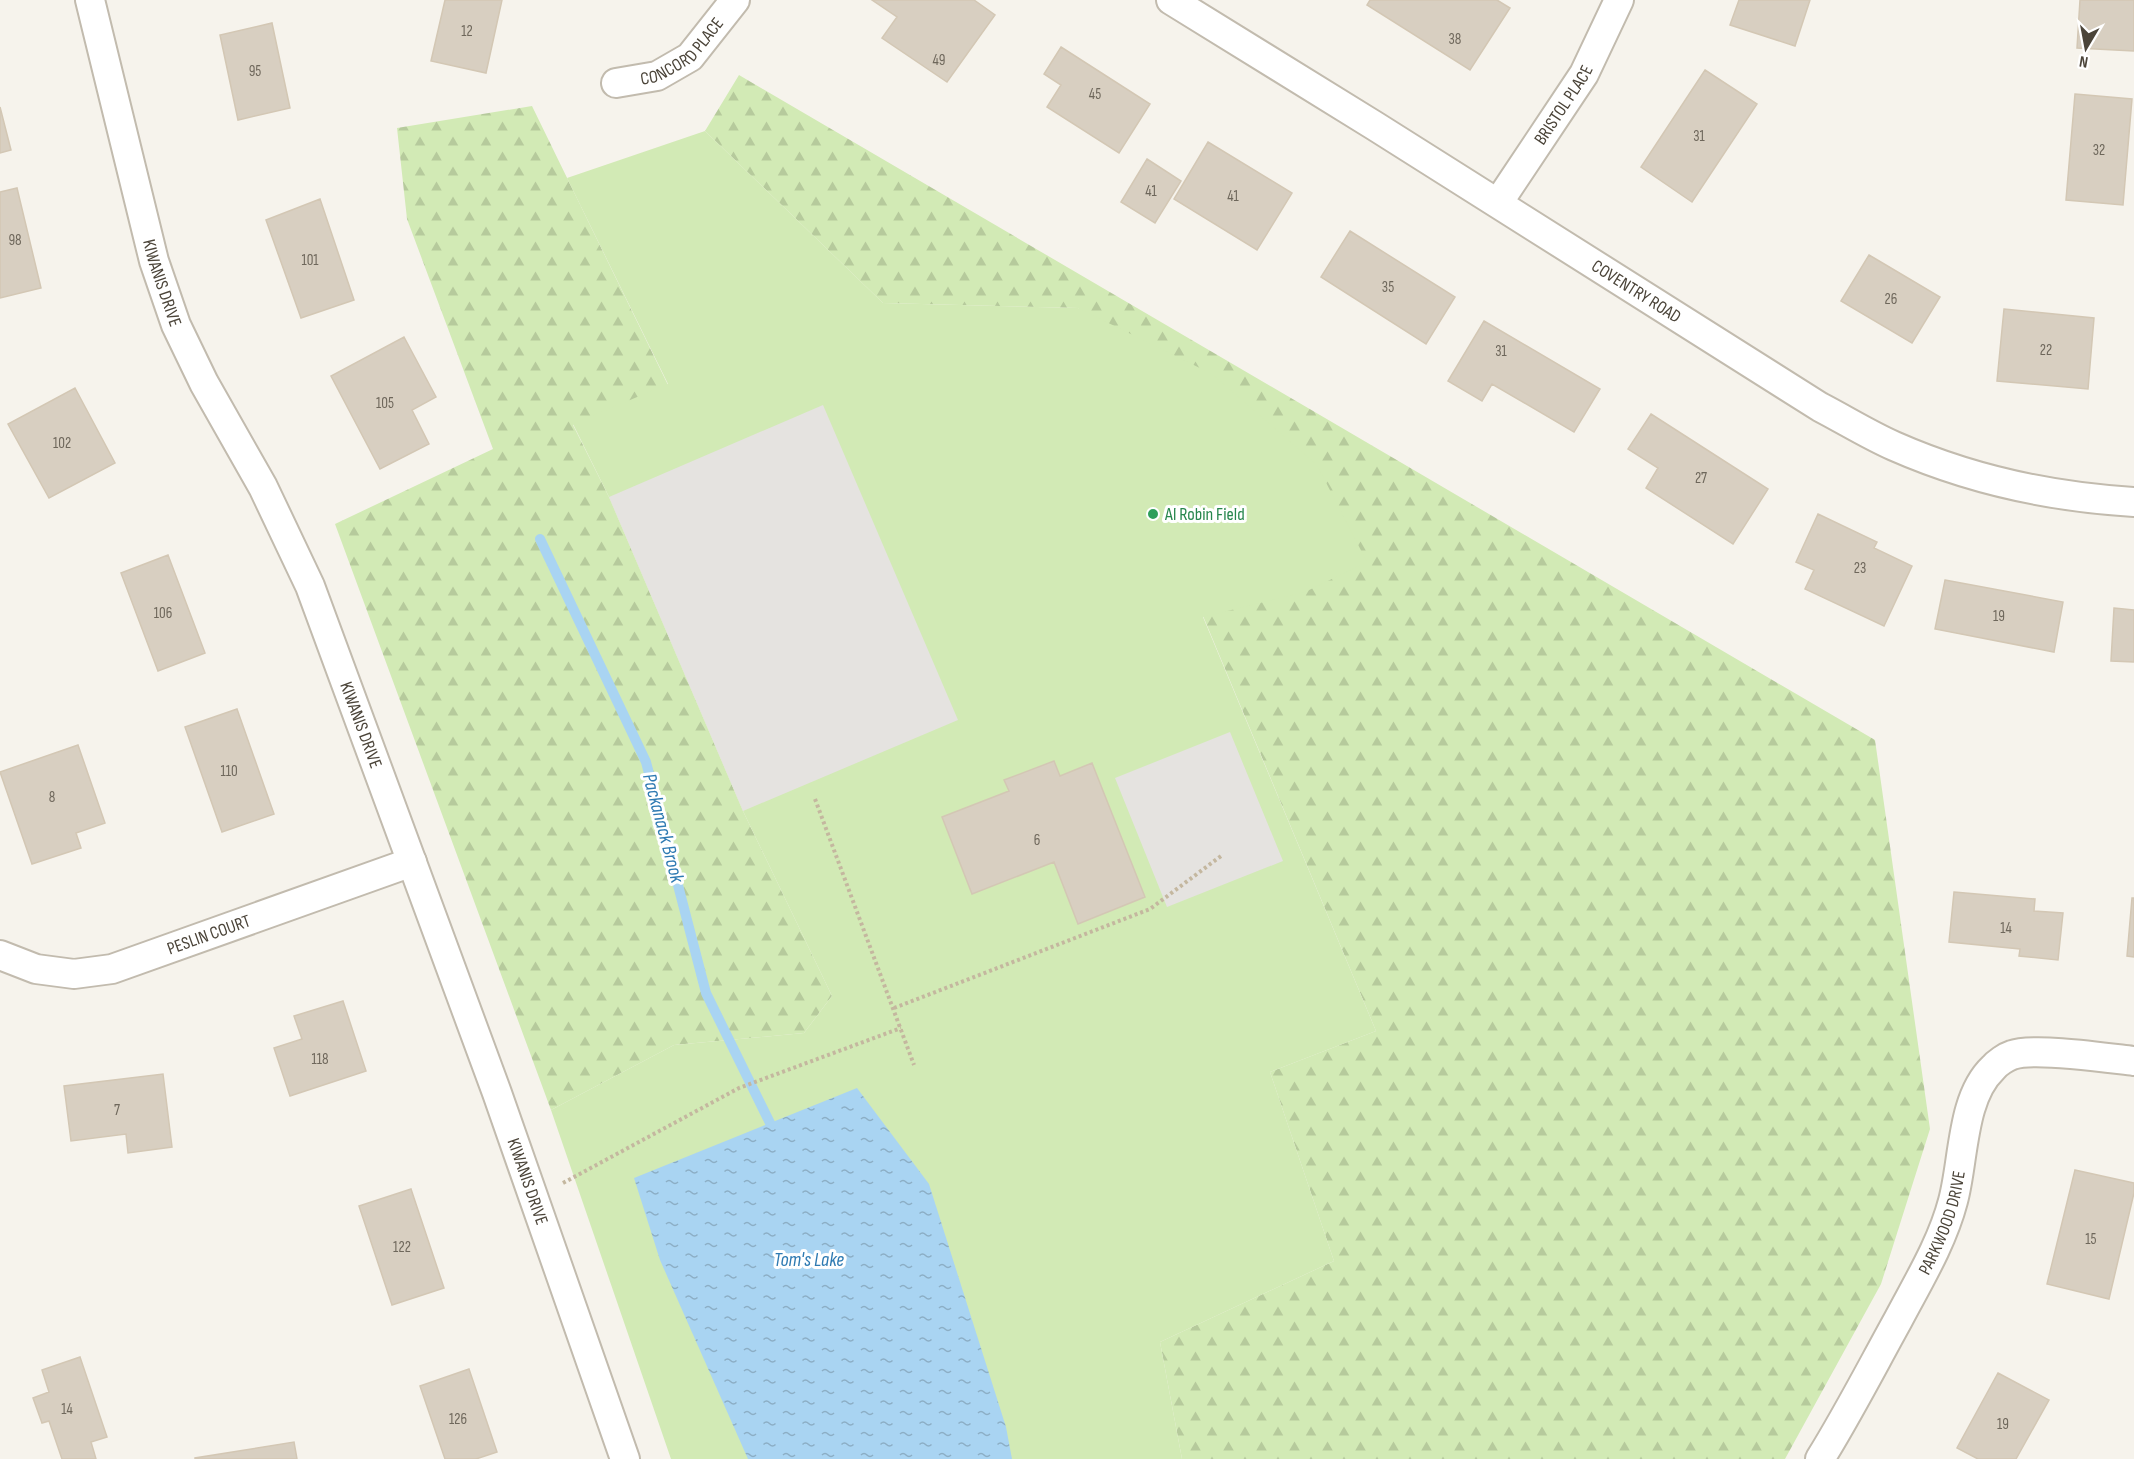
<svg xmlns="http://www.w3.org/2000/svg" width="2134" height="1459" viewBox="0 0 2134 1459" font-family="'Sofia Sans Condensed',sans-serif">
	<style>
		.forest { fill: url(#forest-firs) }
		.green { fill: #d2eab5 }
		.parking { fill: #e5e3e0 }
		.water { fill: url(#water-ripples) }
		.lines { fill: none; stroke-linecap: round; stroke-linejoin: round }
		.stream { stroke: #a9d4f2; stroke-width: 10 }
		.building { fill: #d8cfc1; stroke: #d3c7b4; stroke-width: 1.5 }
		.minor-casing { stroke: #c2bbae; stroke-width: 32 }
		.path { stroke: #c4b79f; stroke-width: 4; stroke-dasharray: 3 3; stroke-linecap: butt }
		.minor { stroke: #fff; stroke-width: 28 }
		.leisure-dot { fill: #2e9e5b; stroke: #fff; stroke-width: 2 }
		.labels { text-anchor: middle; dominant-baseline: central; stroke-width: 6; stroke-linejoin: round; paint-order: stroke }
		.number-label { font-size: 15px; fill: #6e675b }
		.street-label { font-size: 18px; fill: #4b4439; stroke: #fff }
		.leisure-label { font-size: 18px; fill: #27864d; stroke: #fff; text-anchor: start }
		.water-label { font-size: 20px; font-style: italic; fill: #2e7ab2; stroke: #fff }
	</style>
	<defs>
		<pattern id="forest-firs" width="22" height="20" patternUnits="userSpaceOnUse" patternTransform="scale(1.5)"><rect width="22" height="20" fill="#d2eab5"/><path d="M5 1l3.5 6h-7zM16 11l3.5 6h-7z" fill="#b6ca9c"/></pattern>
		<pattern id="water-ripples" width="26" height="14" patternUnits="userSpaceOnUse" patternTransform="scale(1.5)"><rect width="26" height="14" fill="#a9d4f2"/><path d="M2 4q2-2 4 0t4 0M15 11q2-2 4 0t4 0" fill="none" stroke="#8caec5"/></pattern>
	</defs>
	<rect width="100%" height="100%" fill="#f6f3ec"/>
	<path class="forest" d="M739,75L1875,740L1930,1129L1881,1284L1785,1459H1182L1160,1342L1334,1261L1270,1072L1376,1031L1203,616L1305,591L1078,308L883,303L705,131Z
		M532,106L668,385L573,425L609,497L743,811L832,996L804,1033L674,1045L551,1110L335,524L493,449L407,219L397,128Z"/>
	<path class="green" d="M705,131L883,303L1078,308L1212,374L1317,465L1367,562L1305,592L1203,617L1376,1031L1270,1072L1334,1261L1160,1342L1182,1459H671L551,1110L674,1045L804,1033L832,996L743,811L609,497L573,424L668,384L567,178Z"/>
	<path class="parking" d="M823,405L958,720L743,811L609,497Z
		M1230,732L1283,861L1167,907L1115,778Z"/>
	<path class="water" d="M857,1088L929,1184L1006,1427L1012,1459H748L660,1260L634,1178Z"/>
	<g class="lines">
		<path class="stream" d="M540,539L646,762L706,993L770,1123"/>
	</g>
	<path class="building" d="M445,0H502L486,73L431,61Z
		M872,0H974L995,15L947,82L882,38L897,17Z
		M1370,0H1497L1510,8L1470,70L1367,5Z
		M1739,0H1810L1795,46L1730,25Z
		M2080,0H2134V51L2077,48Z
		M272,23L290,108L238,120L220,35Z
		M1061,47L1150,104L1119,153L1047,107L1061,85L1044,74Z
		M1705,70L1757,104L1692,202L1641,167Z
		M2075,94L2132,99L2123,205L2066,200Z
		M0,107L11,150L0,153Z
		M1208,142L1292,193L1257,250L1174,199Z
		M1147,159L1181,181L1155,223L1121,202Z
		M17,188L41,288L0,298V192Z
		M320,199L354,300L301,318L266,220Z
		M1350,231L1455,297L1426,344L1321,277Z
		M1869,255L1940,297L1912,343L1841,301Z
		M2004,309L2094,318L2088,389L1997,381Z
		M1484,321L1600,389L1574,432L1492,384L1482,401L1448,381Z
		M404,337L436,397L412,410L429,444L380,469L331,376Z
		M75,388L115,463L49,498L8,424Z
		M1651,414L1768,489L1733,544L1646,488L1658,468L1628,449Z
		M1818,514L1877,542L1874,548L1912,566L1884,626L1805,589L1814,570L1796,562Z
		M168,555L205,653L158,671L121,573Z
		M1945,580L2063,602L2054,652L1935,629Z
		M2114,608L2134,610V662L2111,661Z
		M237,709L274,814L222,832L185,727Z
		M78,745L105,823L76,833L81,848L32,864L0,772Z
		M1054,761L1060,776L1092,763L1145,897L1078,924L1054,862L972,894L942,817L1009,791L1004,780Z
		M1954,892L2035,899L2034,911L2063,913L2058,960L2019,956L2020,949L1949,942Z
		M2132,898H2134V957L2127,956Z
		M343,1001L366,1071L290,1096L274,1048L302,1039L294,1016Z
		M163,1074L172,1147L128,1153L126,1134L71,1141L64,1086Z
		M2075,1170L2134,1183V1193L2109,1299L2047,1284Z
		M411,1189L444,1288L392,1305L359,1206Z
		M80,1357L107,1437L91,1442L96,1459H62L49,1421L42,1423L33,1398L49,1392L42,1370Z
		M469,1369L497,1452L476,1459H445L420,1386Z
		M1998,1373L2049,1400L2016,1459H1978L1957,1448Z
		M294,1442L297,1459H195V1458Z"/>
	<g class="lines">
		<g class="minor-casing">
			<g id="minor">
				<path id="s1" d="M90,0L154,261L176,325L204,383L263,487L310,586L497,1093L625,1459"/>
				<path id="s2" d="M1171,0L1375,126L1820,407C1845,420 1869,435 1894,446C1971,480 2050,497 2134,502"/>
				<path id="s3" d="M616,83L657,76L690,57L735,0"/>
				<path id="s4" d="M1498,203L1584,74L1619,0"/>
				<path id="s5" d="M0,955L36,969L74,974L112,969L412,862"/>
				<path id="s6" d="M1820,1459C1848,1414 1872,1367 1898,1320C1918,1282 1942,1243 1953,1201C1964,1161 1961,1098 1993,1068C1997,1063 2006,1057 2012,1055C2034,1047 2108,1058 2134,1061"/>
			</g>
		</g>
		<path class="path" d="M815,799L914,1065
			M894,1008L1150,909L1221,856
			M563,1183L739,1088L901,1028"/>
		<use href="#minor" class="minor"/>
	</g>
	<circle class="leisure-dot" cx="1153" cy="514" r="6"/>
	<g class="labels">
		<g class="number-label">
			<text x="467" y="31">12</text>
			<text x="1455" y="39">38</text>
			<text x="939" y="60">49</text>
			<text x="255" y="71">95</text>
			<text x="1095" y="94">45</text>
			<text x="1699" y="136">31</text>
			<text x="2099" y="150">32</text>
			<text x="1151" y="191">41</text>
			<text x="1233" y="196">41</text>
			<text x="15" y="240">98</text>
			<text x="310" y="260">101</text>
			<text x="1388" y="287">35</text>
			<text x="1891" y="299">26</text>
			<text x="2046" y="350">22</text>
			<text x="1501" y="351">31</text>
			<text x="385" y="403">105</text>
			<text x="62" y="443">102</text>
			<text x="1701" y="478">27</text>
			<text x="1860" y="568">23</text>
			<text x="163" y="613">106</text>
			<text x="1999" y="616">19</text>
			<text x="229" y="771">110</text>
			<text x="52" y="797">8</text>
			<text x="1037" y="840">6</text>
			<text x="2006" y="928">14</text>
			<text x="320" y="1059">118</text>
			<text x="117" y="1110">7</text>
			<text x="2091" y="1239">15</text>
			<text x="402" y="1247">122</text>
			<text x="67" y="1409">14</text>
			<text x="458" y="1419">126</text>
			<text x="2003" y="1424">19</text>
		</g>
		<g class="street-label">
			<text stroke="none"><textPath href="#s3" startOffset="76">CONCORD PLACE</textPath></text>
			<text stroke="none"><textPath href="#s4" startOffset="118">BRISTOL PLACE</textPath></text>
			<text stroke="none"><textPath href="#s1" startOffset="292">KIWANIS DRIVE</textPath></text>
			<text stroke="none"><textPath href="#s2" startOffset="549">COVENTRY ROAD</textPath></text>
			<text stroke="none"><textPath href="#s1" startOffset="778">KIWANIS DRIVE</textPath></text>
			<text stroke="none"><textPath href="#s5" startOffset="218">PESLIN COURT</textPath></text>
			<text stroke="none"><textPath href="#s1" startOffset="1264">KIWANIS DRIVE</textPath></text>
			<text stroke="none"><textPath href="#s6" startOffset="267">PARKWOOD DRIVE</textPath></text>
		</g>
		<g class="leisure-label">
			<text x="1165" y="514">Al Robin Field</text>
		</g>
		<g class="water-label">
			<text transform="translate(663 828) rotate(75)">Packanack Brook</text>
			<text x="809" y="1260">Tom's Lake</text>
		</g>
	</g>
	<g transform="translate(2086 48) rotate(190)" stroke="#ffffff" stroke-width="4.5" paint-order="stroke">
	<path d="M0-4.5L10 22L0 15L-10 22Z" fill="#4b4439"/>
	<text y="-9" font-size="16" font-weight="bold" text-anchor="middle" fill="#4b4439">N</text>
	</g>
</svg>
